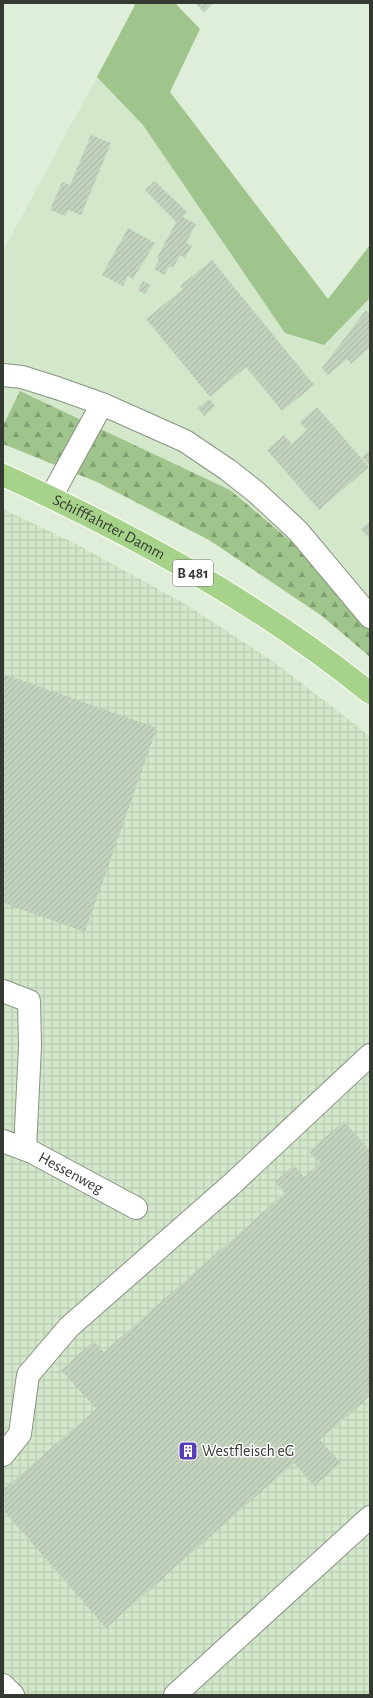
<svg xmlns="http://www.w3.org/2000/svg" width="373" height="1698" viewBox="0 0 373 1698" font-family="'Alegreya Sans',sans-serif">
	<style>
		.built { fill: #d3e7ca }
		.industrial { fill: url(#industrial-grid) }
		.grass { fill: #9fc58c }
		.forest { fill: url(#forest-firs) }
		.building { fill: url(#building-hatch) }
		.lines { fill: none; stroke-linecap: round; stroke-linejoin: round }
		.minor-casing { stroke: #869480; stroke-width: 24 }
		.major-casing { stroke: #fff; stroke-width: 24 }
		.minor { stroke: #fff; stroke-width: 22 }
		.major { stroke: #a6d389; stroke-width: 22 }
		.labels { text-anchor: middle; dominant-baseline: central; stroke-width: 3; stroke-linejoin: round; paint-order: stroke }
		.shield { fill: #fff; stroke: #717570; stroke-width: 1 }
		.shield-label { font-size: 15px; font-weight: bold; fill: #343a32 }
		.street-label { font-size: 16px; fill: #343a32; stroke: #fff }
		.poi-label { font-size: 16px; fill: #343a32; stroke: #fff; text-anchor: start }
	</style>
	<defs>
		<pattern id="industrial-grid" width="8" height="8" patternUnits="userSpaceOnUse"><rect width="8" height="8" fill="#d3e7ca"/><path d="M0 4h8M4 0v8" fill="none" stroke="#b6c7ae"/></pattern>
		<pattern id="forest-firs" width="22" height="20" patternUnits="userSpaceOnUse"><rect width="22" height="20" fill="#9fc58c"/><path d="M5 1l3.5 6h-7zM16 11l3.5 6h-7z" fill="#82a173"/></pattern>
		<pattern id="building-hatch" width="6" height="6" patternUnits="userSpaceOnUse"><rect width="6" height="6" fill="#c3d2bc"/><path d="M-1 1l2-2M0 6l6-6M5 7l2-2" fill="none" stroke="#a8b5a2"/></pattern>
	</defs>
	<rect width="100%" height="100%" fill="#dfeed8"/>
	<path class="built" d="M97,77L143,125L324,345L370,298V608L230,490L21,391L3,426V251Z"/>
	<path class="industrial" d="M3,509L78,545L185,604L274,662L370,736V1695H3Z"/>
	<path class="grass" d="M133,3H175L200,29L170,92L328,299L370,245V298L324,345L285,333L143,125L97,77L135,5Z"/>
	<path class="forest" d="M20,391L230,490L370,608V657L322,616L209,540L97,482L3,444V426Z"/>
	<path class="building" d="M195,3H213L204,12Z
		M91,135L111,143L81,215L68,210L65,216L50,210L62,182L70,185Z
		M155,181L187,212L183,217L196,224L186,243L192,246L185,258L180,255L173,268L170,266L164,275L154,269L159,260L157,258L176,222L145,190Z
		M128,228L155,243L133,279L128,276L123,286L102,275Z
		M212,260L314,385L282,411L246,367L210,397L146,319L183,289L180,286Z
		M143,281L151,285L145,294L138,290Z
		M366,310L370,314V347L351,364L347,359L328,375L322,368Z
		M209,399L215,406L204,416L198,408Z
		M317,407L369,467L319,510L267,450L284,435L292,444L307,430L300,422Z
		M370,451V466L362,457Z
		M369,522L370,523V539L361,529Z
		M4,674L157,728L85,932L3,903Z
		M344,1121L370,1151V1396L320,1440L341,1463L314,1486L294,1463L106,1628L3,1510V1490L96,1409L61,1370L94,1341L104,1352L285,1193L275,1182L294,1165L304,1177L320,1163L309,1152Z"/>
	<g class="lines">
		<g class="minor-casing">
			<g id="minor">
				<path d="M3,375L22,377L57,388L102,404L185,441L228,470L256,492L298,531L370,617"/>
				<path d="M51,497L102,404"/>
				<path d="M3,991L29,1001L30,1046L25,1149"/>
				<path id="s1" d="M3,1141L32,1152L136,1208"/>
				<path d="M3,1455L20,1434L28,1375L69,1327L232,1184L370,1055"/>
				<path d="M3,1685L13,1695"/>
				<path d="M175,1695L370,1517"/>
			</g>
		</g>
		<g class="major-casing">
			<g id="major">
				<path id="s2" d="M3,475C132,534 259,603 370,693"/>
			</g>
		</g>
		<use href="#minor" class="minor"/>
		<use href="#major" class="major"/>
	</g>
	<defs>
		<g id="building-square" transform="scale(1)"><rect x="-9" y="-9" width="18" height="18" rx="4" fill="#543db5" stroke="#fff"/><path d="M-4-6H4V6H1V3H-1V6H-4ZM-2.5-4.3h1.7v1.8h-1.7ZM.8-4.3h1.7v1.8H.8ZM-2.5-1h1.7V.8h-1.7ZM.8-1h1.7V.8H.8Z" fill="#fff"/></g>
	</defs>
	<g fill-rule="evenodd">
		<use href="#building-square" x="188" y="1451"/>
	</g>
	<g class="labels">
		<rect class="shield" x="173" y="560" width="40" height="26" rx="3"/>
		<g class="shield-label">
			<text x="193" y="573">B 481</text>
		</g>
		<g class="street-label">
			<text stroke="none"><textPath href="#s2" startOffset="118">Schifffahrter Damm</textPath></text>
			<text stroke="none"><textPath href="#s1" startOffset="75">Hessenweg</textPath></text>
		</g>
		<g class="poi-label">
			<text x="202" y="1451">Westfleisch eG</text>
		</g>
	</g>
	<rect width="373" height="1698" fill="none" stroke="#343a32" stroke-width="8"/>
</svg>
